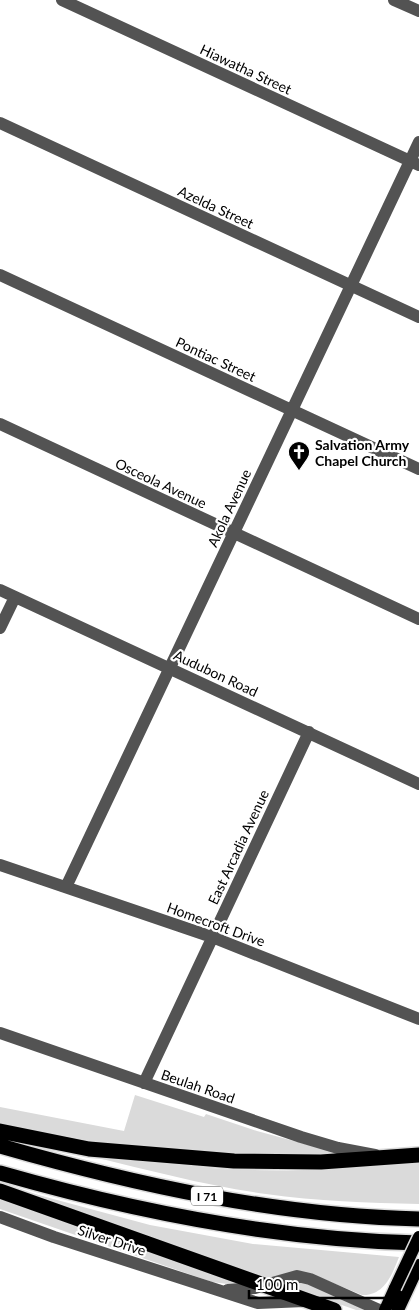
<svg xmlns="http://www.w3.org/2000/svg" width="419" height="1310" viewBox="0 0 419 1310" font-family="Lato,sans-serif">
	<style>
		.green { fill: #dadada }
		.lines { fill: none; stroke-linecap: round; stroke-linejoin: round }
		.major-casing { stroke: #dbdbdb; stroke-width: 15 }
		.highway-casing { stroke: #dbdbdb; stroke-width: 18 }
		.minor { stroke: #535353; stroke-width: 12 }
		.major { stroke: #000; stroke-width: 12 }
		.highway { stroke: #000; stroke-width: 15 }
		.major-bridge-casing { stroke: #dbdbdb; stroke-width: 15; stroke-linecap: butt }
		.major-bridge { stroke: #000; stroke-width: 12 }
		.labels { text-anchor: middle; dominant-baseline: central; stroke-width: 4.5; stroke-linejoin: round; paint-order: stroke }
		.shield { fill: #fff; stroke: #4c4c4c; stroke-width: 1 }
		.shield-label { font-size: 12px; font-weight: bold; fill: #000 }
		.street-label { font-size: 14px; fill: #000; stroke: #fff }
		.poi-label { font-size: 14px; font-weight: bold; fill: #000; stroke: #fff; text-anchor: start }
	</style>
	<rect width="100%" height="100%" fill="#fff"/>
	<path class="green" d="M135,1095L204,1117L206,1114L257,1131L338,1153V1157C225,1160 109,1152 0,1124V1107L124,1131Z
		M95,1155L221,1169L288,1171L419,1163V1204C368,1203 317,1201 266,1194C208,1186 151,1171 94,1157Z
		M31,1193L150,1225L253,1244L399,1257C392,1275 384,1296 362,1295L309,1273L269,1279L30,1195Z
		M0,1200L244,1281L243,1286L212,1282L0,1209Z
		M299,1281L307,1283L365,1310H356L288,1286L289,1282Z"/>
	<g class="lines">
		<g class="major-casing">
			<path id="major" d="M385,1310L395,1288
				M398,1310L419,1265"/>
		</g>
		<g class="highway-casing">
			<path id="highway" d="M0,1131L89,1149L234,1161L321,1162L419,1155
				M0,1146C136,1185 277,1216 419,1219
				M0,1173C136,1212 277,1240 419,1243
				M0,1191L334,1310"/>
		</g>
		<path class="minor" d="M62,0L419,165
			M394,0L419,11
			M0,123L419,317
			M0,275L419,469
			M0,424L419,619
			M0,590L419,784
			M0,628L15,597
			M0,865L212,937L419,1019
			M66,887L419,142
			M0,1033L301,1137L338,1148L375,1155
			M144,1083L309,732
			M0,1217L54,1237L258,1303L304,1301
			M228,1290L255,1288L297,1276L310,1279L379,1310"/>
		<use href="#major" class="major"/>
		<use href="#highway" class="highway"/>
		<g class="major-bridge-casing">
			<path id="major-bridge" d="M395,1288L419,1237"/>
		</g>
		<use href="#major-bridge" class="major-bridge"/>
	</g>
	<defs>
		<g id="church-pin" transform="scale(1.125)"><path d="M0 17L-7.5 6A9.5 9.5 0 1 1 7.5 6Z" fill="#000" stroke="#fff"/><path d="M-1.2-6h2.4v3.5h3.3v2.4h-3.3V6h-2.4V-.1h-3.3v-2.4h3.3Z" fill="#fff"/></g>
	</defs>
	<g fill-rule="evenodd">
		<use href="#church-pin" x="299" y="452"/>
	</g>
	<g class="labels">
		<rect class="shield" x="191" y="1186.5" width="32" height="19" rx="4"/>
		<g class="shield-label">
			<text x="207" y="1196">I 71</text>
		</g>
		<g class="street-label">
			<text transform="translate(246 69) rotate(25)">Hiawatha Street</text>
			<text transform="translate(216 207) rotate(25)">Azelda Street</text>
			<text transform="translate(216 359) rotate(25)">Pontiac Street</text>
			<text transform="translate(161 483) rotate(25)">Osceola Avenue</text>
			<text transform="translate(229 508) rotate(-65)">Akola Avenue</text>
			<text transform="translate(216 673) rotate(25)">Audubon Road</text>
			<text transform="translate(238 847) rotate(-65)">East Arcadia Avenue</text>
			<text transform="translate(216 924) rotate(20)">Homecroft Drive</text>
			<text transform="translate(198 1086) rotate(19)">Beulah Road</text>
			<text transform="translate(112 1240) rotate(18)">Silver Drive</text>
		</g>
		<g class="poi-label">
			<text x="315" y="444">Salvation Army<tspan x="315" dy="16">Chapel Church</tspan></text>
		</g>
	</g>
	<path d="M249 1290v8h150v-8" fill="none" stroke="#000000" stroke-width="2.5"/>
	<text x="256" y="1290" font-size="15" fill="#000000" stroke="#ffffff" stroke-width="4" paint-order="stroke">100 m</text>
</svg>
